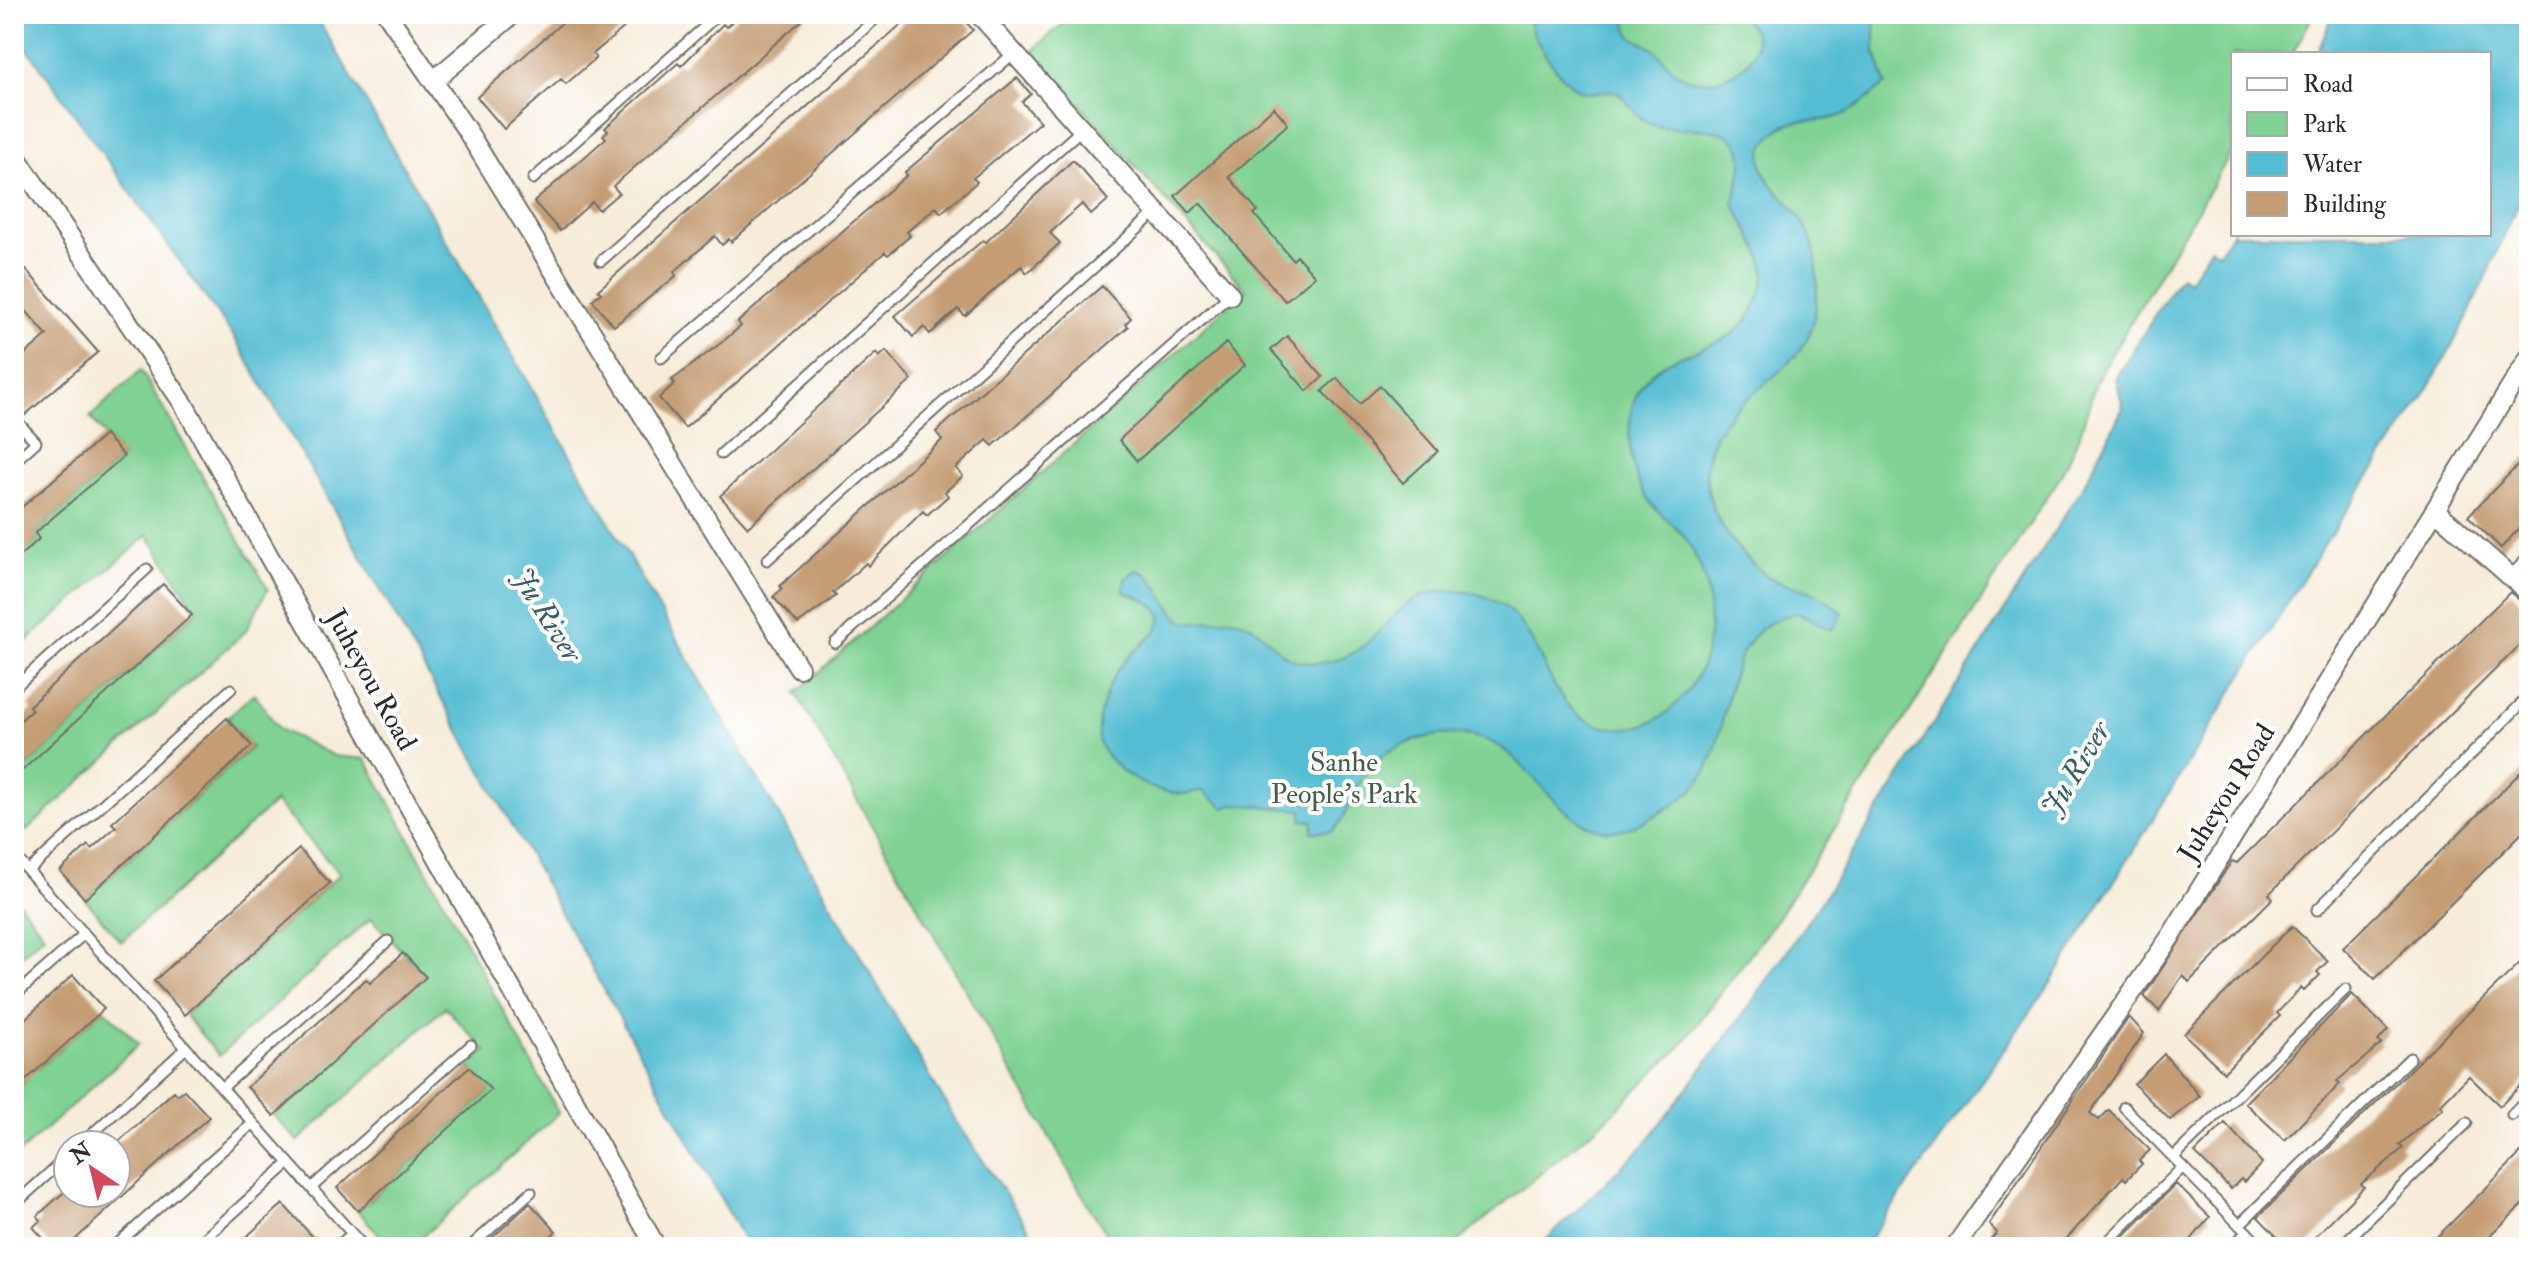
<svg xmlns="http://www.w3.org/2000/svg" width="2543" height="1261" viewBox="0 0 2543 1261" font-family="'IM FELL Double Pica',serif">
	<style>
		.green { fill: #7fd293; stroke: #557e5f; stroke-width: 2 }
		.water { fill: #55bdd3; stroke: #40747f; stroke-width: 2 }
		.building { fill: #c49d74 }
		.lines { fill: none; stroke-linecap: round; stroke-linejoin: round }
		.lane-casing { stroke: #726f68; stroke-width: 13 }
		.street-casing { stroke: #726f68; stroke-width: 22 }
		.lane { stroke: #fff; stroke-width: 9 }
		.street { stroke: #fff; stroke-width: 18 }
		.labels { text-anchor: middle; dominant-baseline: central; stroke-width: 8; stroke-linejoin: round; paint-order: stroke }
		.street-label { font-size: 28px; fill: #2b2b2b; stroke: #fff }
		.park-label { font-size: 28px; fill: #445d4a; stroke: #fff }
		.water-label { font-size: 30px; font-style: italic; fill: #3a5e66; stroke: #fff }
	</style>
	<rect width="100%" height="100%" fill="#fff"/>
	<filter id="ink" filterUnits="userSpaceOnUse"><feTurbulence type="fractalNoise" baseFrequency=".0125" numOctaves="2"/><feDisplacementMap in="SourceGraphic" scale="16" xChannelSelector="R" yChannelSelector="G"/><feConvolveMatrix kernelMatrix="1 2 1 2 8 2 1 2 1" color-interpolation-filters="sRGB"/></filter>
	<filter id="wash" filterUnits="userSpaceOnUse"><feTurbulence type="fractalNoise" baseFrequency=".006" numOctaves="4" result="noise"/><feDisplacementMap in="SourceGraphic" scale="32" xChannelSelector="R" yChannelSelector="G"/><feGaussianBlur stdDeviation="1.8" result="paint"/><feColorMatrix in="noise" values="0 0 0 0 0 0 0 0 0 0 0 0 0 0 0 0 0 1.4 0 .05"/><feComposite in="paint" operator="in"/></filter>
	<g filter="url(#wash)">
		<rect width="100%" height="100%" fill="#f6ecd9"/>
		<path class="green" d="M1074,14H2314L2292,54H2233V150L2097,379L2079,437L2060,477L1774,923L1680,1047L1608,1118L1451,1247H1116L1090,1208L796,693L1246,290L1032,51Z
			M141,370L268,589L245,632L26,831L14,817V778L197,611L148,535L14,652V561L39,539L35,533L123,457L90,417Z
			M254,693L279,729L334,756L366,759L559,1113L411,1247H390L358,1211L490,1091L469,1067L486,1051L445,1007L298,1141L274,1116L425,976L371,918L219,1056L185,1015L340,874L275,802L121,942L85,899L252,747L227,718Z
			M14,895L44,935L14,962Z
			M104,1009L139,1044L14,1158V1091L26,1081L23,1077L39,1068Z"/>
		<path class="water" d="M14,14H315L953,1116L1041,1247H748L385,598L236,340L14,30Z
			M1529,14H1623L1631,36C1638,41 1646,44 1653,49C1667,60 1673,75 1692,80C1734,90 1784,44 1736,14H1875V51L1886,84C1872,95 1856,110 1840,116C1808,128 1789,108 1763,147C1753,177 1782,192 1797,213C1812,233 1818,258 1817,282C1817,305 1815,328 1802,347C1783,374 1753,390 1731,414C1682,469 1713,530 1762,572C1779,587 1800,585 1818,595C1827,600 1835,607 1843,613L1832,630L1799,613C1712,626 1738,731 1698,784C1685,800 1661,812 1643,822C1574,859 1541,768 1495,744C1462,727 1421,734 1390,751C1351,772 1353,816 1331,832H1312L1313,821L1302,820V810L1234,804L1225,808L1203,791C1195,790 1191,794 1184,794C1149,793 1115,773 1099,743C1094,720 1107,684 1121,666C1143,637 1198,616 1124,592L1125,579L1136,570C1157,573 1165,607 1181,620C1200,627 1221,614 1241,621C1277,634 1274,672 1332,661C1389,649 1391,580 1467,592C1562,606 1527,734 1628,728C1655,726 1672,711 1688,690C1719,648 1715,585 1687,541C1678,527 1664,518 1653,506C1633,484 1626,442 1631,413C1646,333 1736,369 1759,298C1761,291 1765,282 1765,275C1763,247 1742,227 1734,202C1736,188 1743,174 1742,159C1741,117 1678,134 1652,125C1635,118 1630,101 1616,91C1604,89 1591,96 1579,90C1562,82 1526,33 1529,14Z
			M2333,14H2529V181L2465,322L2428,389L2320,551L2049,986L1864,1247H1539L1645,1144L1745,1012L1824,897L2086,481L2123,408L2116,377L2180,276L2189,281L2210,248L2219,253L2233,231V234H2489V54H2317Z"/>
		<g id="blocks">
			<path class="building" d="M572,14H640L593,54L596,58L566,84L561,79L504,129L477,97Z
				M741,14H809L613,186L619,193L599,210L592,202L560,231L534,202L606,138L603,135L608,131L605,128L678,63L681,66L723,24L726,27Z
				M913,14H959L973,30L731,242L729,239L722,245L715,236L674,272L676,276L614,326L592,300L601,293L598,290Z
				M1017,78L1031,94L1022,102L1040,122L973,178L977,182L941,213L936,207L907,232L910,236L888,255L885,252L685,428L659,398L675,383L672,380L721,343L741,326L738,322L907,175L905,172Z
				M1274,107L1288,124L1229,177L1258,211L1254,214L1293,260L1297,256L1315,276L1285,301L1200,203L1190,213L1175,196Z
				M1073,160L1108,200L1091,215L1082,204L1050,233L1060,243L1027,273L1021,266L965,316L958,309L930,334L924,327L913,337L895,316L983,240L986,242Z
				M14,256L98,352L24,416L14,404V364L47,335L14,297Z
				M1102,286L1131,318L1125,324L1128,327L993,446L987,440L956,468L963,476L945,492L948,496L927,515L923,511L868,566L866,563L833,593L836,596L798,624L773,597L782,589L780,586L942,440L936,432Z
				M1287,336L1323,377L1307,391L1271,350Z
				M1226,343L1245,365L1137,461L1119,440Z
				M886,351L912,380L748,527L720,496L876,353L879,357Z
				M1337,378L1360,404L1380,386L1438,451L1403,483L1322,391Z
				M105,435L124,456L35,533L39,539L14,561V514Z
				M2529,454V518L2501,548L2468,516Z
				M163,584L192,615L14,778V726L32,710L29,706Z
				M2510,592L2529,608V636L2269,894L2273,898L2189,982L2183,975L2159,1011L2144,996L2232,861L2237,863Z
				M227,718L252,746L85,899L60,871L88,845L91,849L116,827L112,823Z
				M2529,764V826L2375,979L2343,948Z
				M299,849L330,883L185,1015L154,981Z
				M2292,926L2328,961L2317,972L2320,975L2304,991L2301,988L2277,1013L2280,1016L2224,1072L2184,1034Z
				M403,953L426,977L274,1116L247,1087L366,979L370,983Z
				M2529,954V1077L2500,1106L2469,1076L2440,1105L2443,1108L2399,1145L2403,1148L2361,1184L2364,1187L2305,1247H2287L2258,1217Z
				M73,975L104,1009L14,1091V1029Z
				M2352,994L2388,1030L2378,1041L2381,1044L2337,1081L2340,1084L2285,1140L2245,1103Z
				M2129,1017L2144,1033L2090,1113L2099,1120L2109,1110L2150,1150L2139,1161L2142,1164L2126,1180L2123,1177L2059,1247H1983L1997,1233L1989,1224Z
				M2164,1054L2200,1096L2170,1120L2134,1084Z
				M469,1067L491,1090L358,1211L337,1188Z
				M184,1090L209,1117L67,1247H51L33,1227L41,1220L37,1216L63,1193H116V1144L174,1091L177,1095Z
				M2225,1123L2262,1163L2244,1182L2241,1179L2231,1189L2195,1153Z
				M2529,1145V1198L2479,1247H2427Z
				M2176,1184L2210,1217L2185,1247H2113Z
				M530,1203L556,1231L539,1247H482Z
				M283,1204L322,1247H235Z"/>
		</g>
	</g>
	<g filter="url(#ink)">
		<use href="#blocks" fill-opacity="0" stroke="#726f68" stroke-width="2"/>
		<g class="lines">
			<g class="lane-casing">
				<path id="lane" d="M533,179L719,14
					M601,261L881,14
					M661,358L1014,53
					M14,418L36,442L14,462
					M721,454L1082,129
					M767,560L1156,212
					M2510,576L2529,557
					M835,643L1230,295
					M14,688L147,569
					M14,855L364,1247
					M28,871L231,689
					M2317,910L2529,696
					M14,996L84,934
					M222,1088L388,941
					M2124,1107L2261,1247
					M2512,1115L2529,1098
					M80,1145L186,1048
					M2174,1157L2346,989
					M311,1188L471,1045
					M14,1205L68,1156
					M2239,1225L2410,1058
					M114,1247L253,1123
					M195,1247L289,1163
					M337,1247L352,1234
					M470,1247L531,1192
					M2102,1247L2183,1167
					M2231,1247L2247,1232
					M2340,1247L2467,1123"/>
			</g>
			<g class="street-casing">
				<path id="street" d="M387,14L466,129L799,668
					M979,14L1230,295
					M433,81L513,14
					M14,154L183,403L656,1247
					M2435,510L2529,593
					M1955,1247L2171,936L2529,358"/>
			</g>
			<use href="#lane" class="lane"/>
			<use href="#street" class="street"/>
		</g>
	</g>
	<g class="labels">
		<g class="street-label">
			<text transform="translate(371 680) rotate(61)">Juheyou Road</text>
			<text transform="translate(2227 793) rotate(-58)">Juheyou Road</text>
		</g>
		<g class="park-label">
			<text x="1344" y="762">Sanhe<tspan x="1344" dy="32">People's Park</tspan></text>
		</g>
		<g class="water-label">
			<text transform="translate(547 615) rotate(58)">Ju River</text>
			<text transform="translate(2076 769) rotate(-59)">Ju River</text>
		</g>
	</g>
	<rect width="2543" height="1261" fill="none" stroke="#fff" stroke-width="48"/>
	<rect x="2231" y="52" width="260" height="184" fill="#ffffff" stroke="#aaaaaa" stroke-width="2"/>
	<rect x="2247" y="78" width="40" height="12" fill="#ffffff" stroke="#aaaaaa" stroke-width="2"/>
	<text x="2303" y="92" font-size="24" fill="#2b2b2b">Road</text>
	<rect x="2247" y="112" width="40" height="24" fill="#7fd293" stroke="#aaaaaa" stroke-width="2"/>
	<text x="2303" y="132" font-size="24" fill="#2b2b2b">Park</text>
	<rect x="2247" y="152" width="40" height="24" fill="#55bdd3" stroke="#aaaaaa" stroke-width="2"/>
	<text x="2303" y="172" font-size="24" fill="#2b2b2b">Water</text>
	<rect x="2247" y="192" width="40" height="24" fill="#c49d74" stroke="#aaaaaa" stroke-width="2"/>
	<text x="2303" y="212" font-size="24" fill="#2b2b2b">Building</text>
	<g transform="translate(92 1169) rotate(325)"><circle r="38" fill="#ffffff" stroke="#aaaaaa" stroke-width="2"/>
	<path d="M0-6L14 30L0 20L-14 30Z" fill="#d1495b"/>
	<text y="-12" font-size="22" font-weight="bold" text-anchor="middle" fill="#2b2b2b">N</text>
	</g>
</svg>
